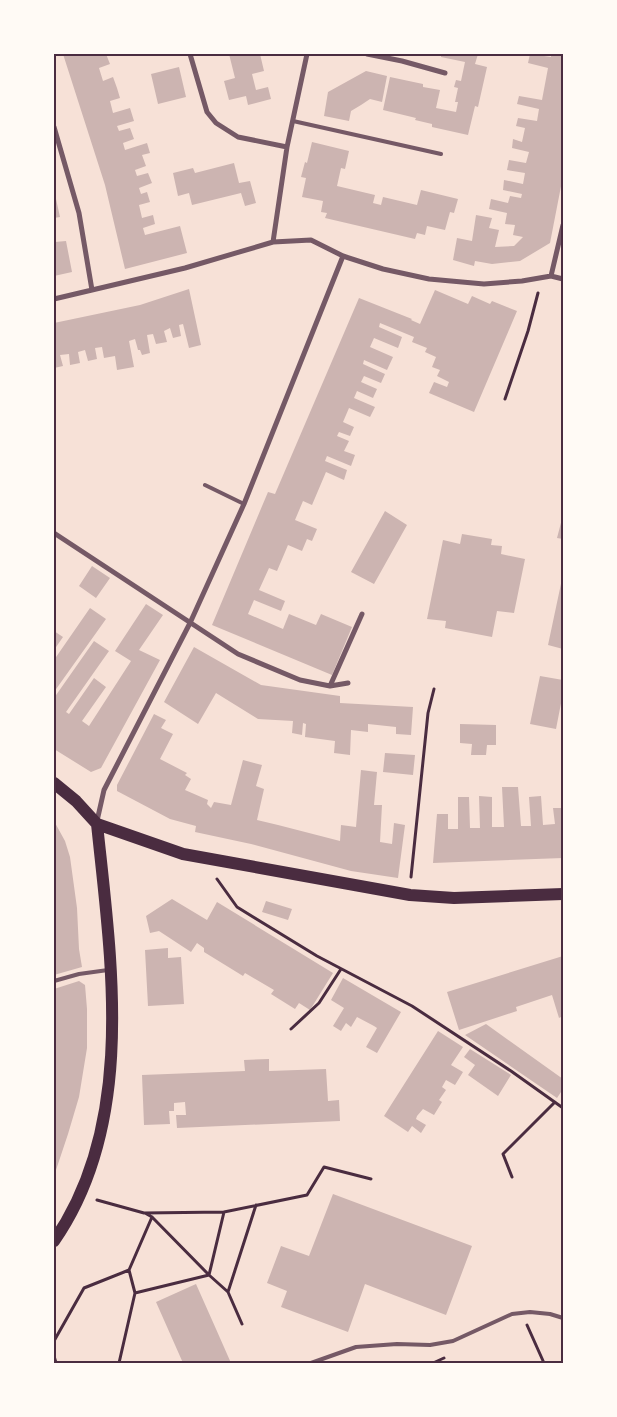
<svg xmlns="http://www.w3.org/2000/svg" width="617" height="1417" viewBox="0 0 617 1417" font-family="Commissioner,sans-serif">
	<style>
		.building { fill: #ccb4b1 }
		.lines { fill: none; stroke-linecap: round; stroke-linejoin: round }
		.path { stroke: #4a2c40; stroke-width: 3 }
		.service { stroke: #755966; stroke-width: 4 }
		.minor { stroke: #755966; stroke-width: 5 }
		.primary { stroke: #4a2c40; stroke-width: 12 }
		.neatline { fill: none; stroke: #4a2c40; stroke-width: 2 }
	</style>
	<rect width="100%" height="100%" fill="#f7e1d7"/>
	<path class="building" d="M63,54H106L110,64L99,68L103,81L113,77L117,88L120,98L110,101L113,113L130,108L134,121L117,126L119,131L130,128L134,139L123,143L125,150L147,143L150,153L142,155L146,166L135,170L137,176L148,173L152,183L139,188L141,194L147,192L150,202L139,205L142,218L153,215L155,224L143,228L145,235L180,226L187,253L125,269L105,185Z
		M229,54H260L264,71L252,74L256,90L268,87L271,99L248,105L246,96L229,100L224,81L235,78Z
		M441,54H478L475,64L487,67L478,107L475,106L468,135L432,127V124L415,120L416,118L383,110L390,77L423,84V87L440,90L436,108L456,112L458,102H455L458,88L454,87L456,80L461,81L465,62L441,57Z
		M530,54L551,57V54H563V176L550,243L520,261L492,264L475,261L474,266L453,260L457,238L472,241L476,215L492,218L489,228L499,230L495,247L514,246L523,237L513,235L515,225L505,224L507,213L489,209L491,199L508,203L510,196L521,198L522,194L503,190L504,180L523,184L525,173L507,170L509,160L526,163L529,152L512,148L513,139L522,142L525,128L516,126L518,118L537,121L539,109L517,104L519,96L542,100L548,68L528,63Z
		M179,67L186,97L158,104L151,74Z
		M366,71L387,76L382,102L370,99L361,105L351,111L349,121L324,116L328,92Z
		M312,142L349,151L345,169L341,168L337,186L375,195L373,203L381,205L383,197L417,205L421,190L458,199L454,213L450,212L445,230L427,226L425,235L417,233L415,239L325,218L327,213L321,212L323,201L302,197L306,178L301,177L305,162L307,163Z
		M234,163L239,183L250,181L256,203L245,206L241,193L192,205L189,193L178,196L173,173L193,168L195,173Z
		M54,190L60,217L54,218Z
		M55,238V242L66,241L72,272L54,276Z
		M189,289L201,345L189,348L183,324L179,325L181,336L173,338L170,328L164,331L167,342L156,344L153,334L147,335L150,353L142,355L140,350H138L135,339L129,341L134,367L117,370L115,356L104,358L102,347L95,348L97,359L88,361L85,350L78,352L80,363L70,365L69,354L60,355L63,366L54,368V323L140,305Z
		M435,290L468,304L472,296L490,304L492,301L517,311L474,412L429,393L434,382L447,387L449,382L437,376L440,370L432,367L436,357L425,352L427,348L412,342L414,337L380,323L379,327L402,337L398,348L374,338L370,347L393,357L387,370L364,360L363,364L385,374L381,383L364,376L361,382L377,389L373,398L357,391L354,398L375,407L370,417L349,408L343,422L354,427L350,436L339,432L337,436L349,441L344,451L355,455L351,466L327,456L325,461L347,470L344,480L326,472L312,505L303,501L295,520L317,529L312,541L307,539L302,551L288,545L277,571L269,568L259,590L285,601L281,611L254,600L248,614L283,629L289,614L316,625L321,614L352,627L332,675L212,625L268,492L275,494L359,298L412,319L411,320L420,324Z
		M385,511L407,525L374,584L351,572Z
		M563,515V539L557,538Z
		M462,534L492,539L491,545L502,546L501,554L525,559L514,613L497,611L492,637L445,628L446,621L427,619L443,540L460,544Z
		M92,566L110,578L96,598L79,586Z
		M562,579H563V649L548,645Z
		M146,604L163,615L139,650L160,660L101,768L91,772L54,749V698L94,641L109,651L66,712L69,714L94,678L106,687L82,721L89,726L131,661L115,651Z
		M90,608L106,619L54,692V660Z
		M54,631L63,637L54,650Z
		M194,647L261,685L340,696V703L413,707L411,735L396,734V727L368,724V732L351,730L350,755L334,753L335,741L305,737L306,724L303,723L302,735L292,733L293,721L258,719L216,693L198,724L164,702Z
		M540,676L563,680V693L556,729L530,724Z
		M154,714L166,720L161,728L173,734L160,759L187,773L185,775L191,779L185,790L208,800L207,804L211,808L214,802L231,805L243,760L262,765L256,786L264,789L257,820L278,825L340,841L341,825L356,827L361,770L377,772L374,805H382L380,842L392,844L394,823L405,825L398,878L351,871L251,844L195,832L196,826L170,819L117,791V785Z
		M460,724L496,725V745H487L486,755H471L472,744L460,743Z
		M385,753L415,755L413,775L383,772Z
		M502,787H518L521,826H531L529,797L541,796L543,825L555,824L553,808H563V858L433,863L437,814H448V829H458V797H469L470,828H480L479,796L492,797V827H504Z
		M54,821L65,841L70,857L77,908L79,949L82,967L54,975Z
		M172,899L207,920L217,902L333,973L310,1010L299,1003L295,1009L271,994L274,990L245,973L243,976L204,952V948L197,943L191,952L159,931L150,933L146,916Z
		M266,901L292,909L288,920L262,912Z
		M168,948V958L181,957L184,1004L148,1006L145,950Z
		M563,956V1016L559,1018L552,995L516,1007L517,1011L459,1030L447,992Z
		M343,978L401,1012L377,1053L366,1047L377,1028L374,1026L357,1017L351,1027L346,1023L341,1031L333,1026L344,1008L331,1000Z
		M79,981L85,985L87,1009V1048L79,1097L68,1134L54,1176V989Z
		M486,1024L563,1079V1089L557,1098L465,1035Z
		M438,1031L463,1047L451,1065L463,1072L455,1085L446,1080L442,1087L446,1090L439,1100L442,1102L434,1115L423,1109L417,1116L416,1119L426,1125L421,1133L412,1126L408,1132L384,1116Z
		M470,1049L511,1075L498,1096L468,1075L475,1065L464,1057Z
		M269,1059V1071L326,1069L328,1101L339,1100L340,1121L177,1128L176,1115H186L185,1102L174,1103V1111H169L170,1124L144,1125L142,1075L245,1071L244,1060Z
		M333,1194L472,1246L446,1315L365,1284L348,1332L281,1307L287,1291L267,1283L281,1246L309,1256Z
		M196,1284L216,1329L231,1363H183L156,1302Z"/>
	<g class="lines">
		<path class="path" d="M505,399L528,331L538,293
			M411,877L428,713L434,689
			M217,879L237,907L317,956L412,1006L511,1071L563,1108
			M291,1029L319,1003L341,969
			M512,1177L503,1154L555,1102
			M97,1200L144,1213L224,1212L209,1275L228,1292L242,1324
			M224,1212L307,1195L324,1167L371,1179
			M145,1213L152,1217L209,1275
			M228,1292L256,1205
			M135,1293L209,1275
			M527,1325L544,1363
			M54,1341L84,1288L129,1270L152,1217
			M54,1356L56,1363
			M119,1363L135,1293L129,1270
			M433,1363L444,1358"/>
		<path class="service" d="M293,121L441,154
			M205,485L244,504
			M54,981L79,974L108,970
			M311,1363L356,1347L397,1344L430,1345L453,1341L512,1314L530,1312L550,1314L563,1318"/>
		<path class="minor" d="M190,54L207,112L216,123L238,137L287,147
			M367,54L402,61L445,73
			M54,127L79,213L92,290
			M273,242L287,147L307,54
			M551,276L563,225
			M54,299L185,268L273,242L311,240L343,256L383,269L429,279L484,284L522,281L551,276L563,279
			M54,533L238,654L300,680L330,686L348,683
			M330,686L362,614
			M97,821L104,790L190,623L244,504L343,256"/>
		<path class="primary" d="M54,783L76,801L97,824L183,854L410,895L454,898L563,894
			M54,1241C137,1122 111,959 97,824"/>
	</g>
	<rect width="617" height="1417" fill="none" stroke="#fffaf5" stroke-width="110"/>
	<rect x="55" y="55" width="507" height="1307" class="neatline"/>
</svg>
